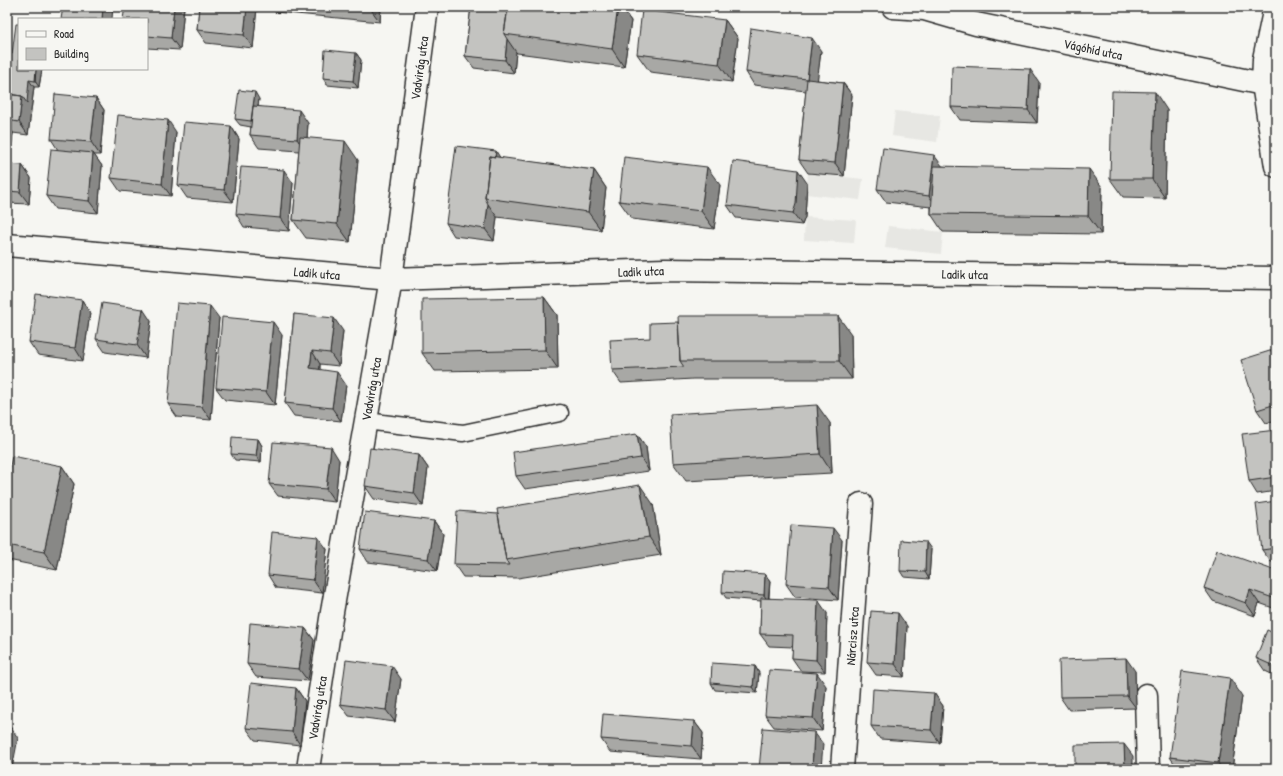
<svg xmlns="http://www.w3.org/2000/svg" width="1283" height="776" viewBox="0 0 1283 776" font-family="'Patrick Hand',sans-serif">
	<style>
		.built { fill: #e7e7e3 }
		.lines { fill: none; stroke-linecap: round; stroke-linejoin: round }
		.lane-casing { stroke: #2b2b2b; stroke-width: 19 }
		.street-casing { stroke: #2b2b2b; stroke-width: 25 }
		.lane { stroke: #f6f6f2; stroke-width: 16 }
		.street { stroke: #f6f6f2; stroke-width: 22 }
		.wall { fill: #a8a8a5; stroke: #2b2b2b }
		.shaded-wall { fill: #888886; stroke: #2b2b2b }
		.building { fill: #c3c3c0; stroke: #2b2b2b }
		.labels { text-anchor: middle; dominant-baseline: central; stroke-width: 3; stroke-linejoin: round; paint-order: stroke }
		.street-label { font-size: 13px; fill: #2b2b2b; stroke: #f6f6f2 }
	</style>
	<rect width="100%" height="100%" fill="#f6f6f2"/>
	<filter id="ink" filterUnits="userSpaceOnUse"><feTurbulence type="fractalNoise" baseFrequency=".025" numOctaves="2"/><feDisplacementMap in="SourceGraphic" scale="8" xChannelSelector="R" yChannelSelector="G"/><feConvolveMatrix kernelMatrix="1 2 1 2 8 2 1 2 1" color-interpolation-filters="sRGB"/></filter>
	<g filter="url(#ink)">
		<path class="built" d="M895,111L940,116L937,142L892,136Z
			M808,173L863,179L860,200L806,194Z
			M805,217L856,220L854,243L804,240Z
			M888,226L943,232L941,254L885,248Z"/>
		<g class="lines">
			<g class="lane-casing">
				<path id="lane" d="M366,421L463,433L560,413"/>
			</g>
			<g class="street-casing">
				<path id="street" d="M893,7L924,9L976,24L1263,84
					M1275,7L1264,59L1263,84L1276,166
					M7,245L391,279L665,270L1276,278
					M1146,695L1148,769
					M308,769L332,612L391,279L427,7
					M842,769L861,504"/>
			</g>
			<use href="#lane" class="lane"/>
			<use href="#street" class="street"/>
		</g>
		<path class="wall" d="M125,7H184L180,50L147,48V19Z
			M199,7H257L253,48L206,43L197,30Z
			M271,7H381L380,22L275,12Z
			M471,7H621L631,21L624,67L517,53L516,52L514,73L474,68L465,56Z
			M725,20L738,38L732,82L650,72L637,54Z
			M821,51L817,80L843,83L852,95L844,176L808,173L799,160L806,91L754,85L746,72Z
			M356,53L361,60L358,88L327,85L323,78Z
			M7,54L42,69L39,87H34L28,135L13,133L9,164L22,165L31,178L29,204L7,203Z
			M1039,82L1037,123L960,120L951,107Z
			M96,98L104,110L100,155H94L102,166L98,213L55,209L46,196L58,150L51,139Z
			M259,99L258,106L308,123L307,138L358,160L350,242L306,238L293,220L299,151L259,148L250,135L251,127L240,125L235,119Z
			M1167,110L1165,198L1123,197L1110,179Z
			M231,126L239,139L233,202L187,198L178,185Z
			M176,132L171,196L120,191L111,178Z
			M500,158L594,170L606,188L601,230L497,217L494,241L454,236L446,223Z
			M942,166L1102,187L1101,234L943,232L931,214V207L886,202L877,189Z
			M293,183L289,231L244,227L236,214Z
			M807,183L805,217L802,225L736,218L727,205Z
			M720,185L714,229L632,219L619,201Z
			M544,297L557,315L558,369L435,371L422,353Z
			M82,300L90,313L83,361L38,355L29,342Z
			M294,314L343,331L339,366L320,364V369L346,385L341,421L294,416L285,403Z
			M219,318L211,420L177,417L168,404Z
			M151,321L146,358L105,352L96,339Z
			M851,334L852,379H693L621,383L612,370Z
			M282,335L275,405L225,400L216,388Z
			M1276,349V420L1266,423L1257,410Z
			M830,423L832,473L686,481L673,463Z
			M1276,430V491L1257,494L1249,481Z
			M637,434L646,447L649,471L525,489L516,476Z
			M258,439L262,446L261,462L235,460L231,454Z
			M419,455L428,468L423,506L374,499L365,486Z
			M339,460L335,502L278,496L269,484Z
			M62,466L74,484L57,570L8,560L7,559V481Z
			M1276,501V562H1271L1262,550Z
			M653,504L661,555L518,578L463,577L454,564L498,514Z
			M434,521L443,534L437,571L368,562L360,549Z
			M842,540L838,600L795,597L786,584Z
			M327,549L322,593L276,588L268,575Z
			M931,549L929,579L904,577L900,571Z
			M1276,571V609L1259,603L1255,616L1213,601L1204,588Z
			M765,574L770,581L769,598L827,613L825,672L801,671L792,658L793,647L769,646L760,634L761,601L726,598L722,592Z
			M907,626L904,677L876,675L867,662Z
			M305,628L314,640L308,681L256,677L247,664Z
			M1276,634V676L1265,671L1256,658Z
			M755,666L759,673L757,693L715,690L711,683Z
			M1135,671L1136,708L1069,710L1060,697Z
			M401,679L395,722L349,716L340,704Z
			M826,686L822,731L774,727L765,715Z
			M296,688L305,701L300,745L255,740L246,728Z
			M934,693L943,706L940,743L880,739L871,726Z
			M1242,696L1232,769H1178L1170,757Z
			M694,721L703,733L701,759L610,752L601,739Z"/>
		<path class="shaded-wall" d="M103,7H113L112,19H102Z
			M174,7H184L180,50L171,38Z
			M247,7H257L253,48L244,35Z
			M369,7H381L380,22Z
			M618,7H621L631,21L624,67L612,49Z
			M725,20L738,38L732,82L719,64Z
			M812,38L821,51L816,92L807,79Z
			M507,39L516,52L514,73L505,60Z
			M356,53L361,60L358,88L353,81Z
			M36,69H42L39,87L35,81Z
			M1030,69L1039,82L1037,123L1028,110Z
			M29,80L34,87L28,135L19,122L22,96Z
			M843,83L852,95L844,176L835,163Z
			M255,92L259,99L255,127L251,121Z
			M1155,92L1167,110L1165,198L1152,179Z
			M96,98L104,110L100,155L91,142Z
			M299,110L308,123L306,152L297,139Z
			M168,120L176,132L171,196L162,184Z
			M8,126L13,133L7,176V136Z
			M231,126L239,139L233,202L224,190Z
			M345,141L358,160L350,242L337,224Z
			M496,151L504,164L489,199Z
			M93,153L102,166L98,213L89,201Z
			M934,155L943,167L938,208L929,196Z
			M22,165L31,178L29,204L20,192Z
			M707,167L720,185L714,229L701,211Z
			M1089,169L1102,187L1101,234L1088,216Z
			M284,170L293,183L289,231L280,218Z
			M594,170L606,188L601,230L588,212Z
			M798,170L807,183L805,217L802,225L793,213Z
			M488,204L497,217L494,241L485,229Z
			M544,297L557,315L558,369L545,350Z
			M82,300L90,313L83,361L75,348Z
			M210,306L219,318L211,420L202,407Z
			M143,309L151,321L146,358L137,345Z
			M838,316L851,334L852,379L839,361Z
			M334,318L343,331L339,366L330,353Z
			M273,322L282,335L275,405L266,392Z
			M312,351L320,364L319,380L310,368Z
			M337,372L346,385L341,421L332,408Z
			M817,405L830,423L832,473L820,454Z
			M637,434L646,447L649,471L641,458Z
			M258,439L262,446L261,462L256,456Z
			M331,447L339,460L335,502L326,489Z
			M419,455L428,468L423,506L414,493Z
			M62,466L74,484L57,570L44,552Z
			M640,485L653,504L661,555L649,537Z
			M434,521L443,534L437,571L428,559Z
			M833,528L842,540L838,600L829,587Z
			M318,537L327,549L322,593L313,580Z
			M926,542L931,549L929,579L925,572Z
			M765,574L770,581L768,602L764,595Z
			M1250,590L1259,603L1255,616L1246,603Z
			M818,600L827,613L825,672L816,660Z
			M898,613L907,626L904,677L895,664Z
			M305,628L314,640L308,681L299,669Z
			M1126,658L1135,671L1136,708L1127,696Z
			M392,666L401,679L395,722L386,710Z
			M755,666L759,673L757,693L753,687Z
			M817,673L826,686L822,731L813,718Z
			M7,676L11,682L7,703Z
			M1230,678L1242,696L1232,769H1222L1218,763Z
			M296,688L305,701L300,745L292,732Z
			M934,693L943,706L940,743L931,730Z
			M694,721L703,733L701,759L692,746Z
			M7,722L18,738L12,769H7Z
			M814,732L823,744L821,769H812Z
			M1124,744L1133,756V769H1125Z"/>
		<path class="building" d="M63,7H103L102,19H61Z
			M125,7H174L171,38L147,36V19H123Z
			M199,7H247L244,35L197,30Z
			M471,7H508L504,34L507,39L505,60L465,56Z
			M508,7H618L612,49L504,34Z
			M642,10L725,20L719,64L637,54Z
			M16,24H19V69H36L35,81L29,80L27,103L22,96L7,94V54H12Z
			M751,28L812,38L807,79L746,72Z
			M325,50L356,53L353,81L323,78Z
			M952,66L1030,69L1028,110L951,107Z
			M807,79L843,83L835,163L799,160Z
			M239,90L255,92L251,121L235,119Z
			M1112,91L1155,92L1152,179H1110Z
			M7,94L22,96L19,122L7,120Z
			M55,94L96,98L91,142L51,139Z
			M253,106L299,110L297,139L250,135Z
			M118,115L168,120L162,184L111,178Z
			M184,122L231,126L224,190L178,185Z
			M7,126H8L7,136Z
			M300,137L345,141L337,224L293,220Z
			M456,146L496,151L495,157L490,156L485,198L488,204L485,229L446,223Z
			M883,148L934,155L929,196L877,189Z
			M51,149L93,153L89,201L46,196Z
			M490,156L594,170L588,212L485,198Z
			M624,157L707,167L701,211L619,201Z
			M733,161L798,170L796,204L793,213L727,205Z
			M7,164L22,165L20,192L7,191Z
			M934,166L1089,169L1088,216L931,214Z
			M241,167L284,170L280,218L236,214Z
			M36,294L82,300L75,348L29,342Z
			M544,297L545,350L422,353V299Z
			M102,303L143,309L137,345L96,339Z
			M177,303L210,306L202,407L168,404Z
			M294,314L334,318L330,353L312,351L310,368L337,372L332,408L285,403Z
			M678,316H838L839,361H680Z
			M222,317L273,322L266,392L216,388Z
			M678,322L680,361L684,367L612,370L610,340L650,338V323Z
			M1276,349V404L1257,410L1241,360Z
			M817,405L820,454L673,463L670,414Z
			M1276,430V477L1249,481L1242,434Z
			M637,434L641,458L516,476L513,452Z
			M232,437L258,439L256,456L231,454Z
			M273,442L331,447L326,489L269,484Z
			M370,448L419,455L414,493L365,486Z
			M12,456L62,466L44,552L7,545V481Z
			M640,485L649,537L506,560L497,509Z
			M1276,501V548L1262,550L1256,504Z
			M457,511L498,514L506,560L509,565L454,564Z
			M365,512L434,521L428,559L360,549Z
			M791,525L833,528L829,587L786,584Z
			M272,532L318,537L313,580L268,575Z
			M901,540L926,542L925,572L900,571Z
			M1217,550L1276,571V599L1250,590L1246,603L1204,588Z
			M723,571L765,574L764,595L722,592Z
			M761,598L818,600L816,660L792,658L793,635L760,634Z
			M871,611L898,613L895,664L867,662Z
			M250,623L305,628L299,669L247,664Z
			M1267,630L1276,634V667L1256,658Z
			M1126,658L1127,696L1060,697L1059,660Z
			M346,660L392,666L386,710L340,704Z
			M712,663L755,666L753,687L711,683Z
			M769,670L817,673L813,718L765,715Z
			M1182,671L1230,678L1218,763L1170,757Z
			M251,683L296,688L292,732L246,728Z
			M873,689L934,693L931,730L871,726Z
			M603,714L694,721L692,746L601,739Z
			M763,728L814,732L812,769H759Z
			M1124,744L1125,769H1075V745Z"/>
	</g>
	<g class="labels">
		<g class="street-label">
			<text transform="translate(1093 49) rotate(12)">Vágóhíd utca</text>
			<text transform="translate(419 68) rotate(-82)">Vadvirág utca</text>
			<text transform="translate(641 271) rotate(-2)">Ladik utca</text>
			<text transform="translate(317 273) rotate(5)">Ladik utca</text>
			<text transform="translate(965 274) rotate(1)">Ladik utca</text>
			<text transform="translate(371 389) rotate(-80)">Vadvirág utca</text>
			<text transform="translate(852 636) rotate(-86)">Nárcisz utca</text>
			<text transform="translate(317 708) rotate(-81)">Vadvirág utca</text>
		</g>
	</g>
	<rect width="1283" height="776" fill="none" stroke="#f6f6f2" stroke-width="24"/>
	<rect x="12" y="12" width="1259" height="752" fill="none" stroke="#2b2b2b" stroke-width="1.5" filter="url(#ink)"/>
	<rect x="18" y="18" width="130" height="52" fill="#f6f6f2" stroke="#a5a5a2"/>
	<rect x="26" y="31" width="20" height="6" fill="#f6f6f2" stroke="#a5a5a2"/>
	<text x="54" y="38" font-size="12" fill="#2b2b2b">Road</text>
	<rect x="26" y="48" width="20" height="12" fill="#c3c3c0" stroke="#a5a5a2"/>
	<text x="54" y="58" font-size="12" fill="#2b2b2b">Building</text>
</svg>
